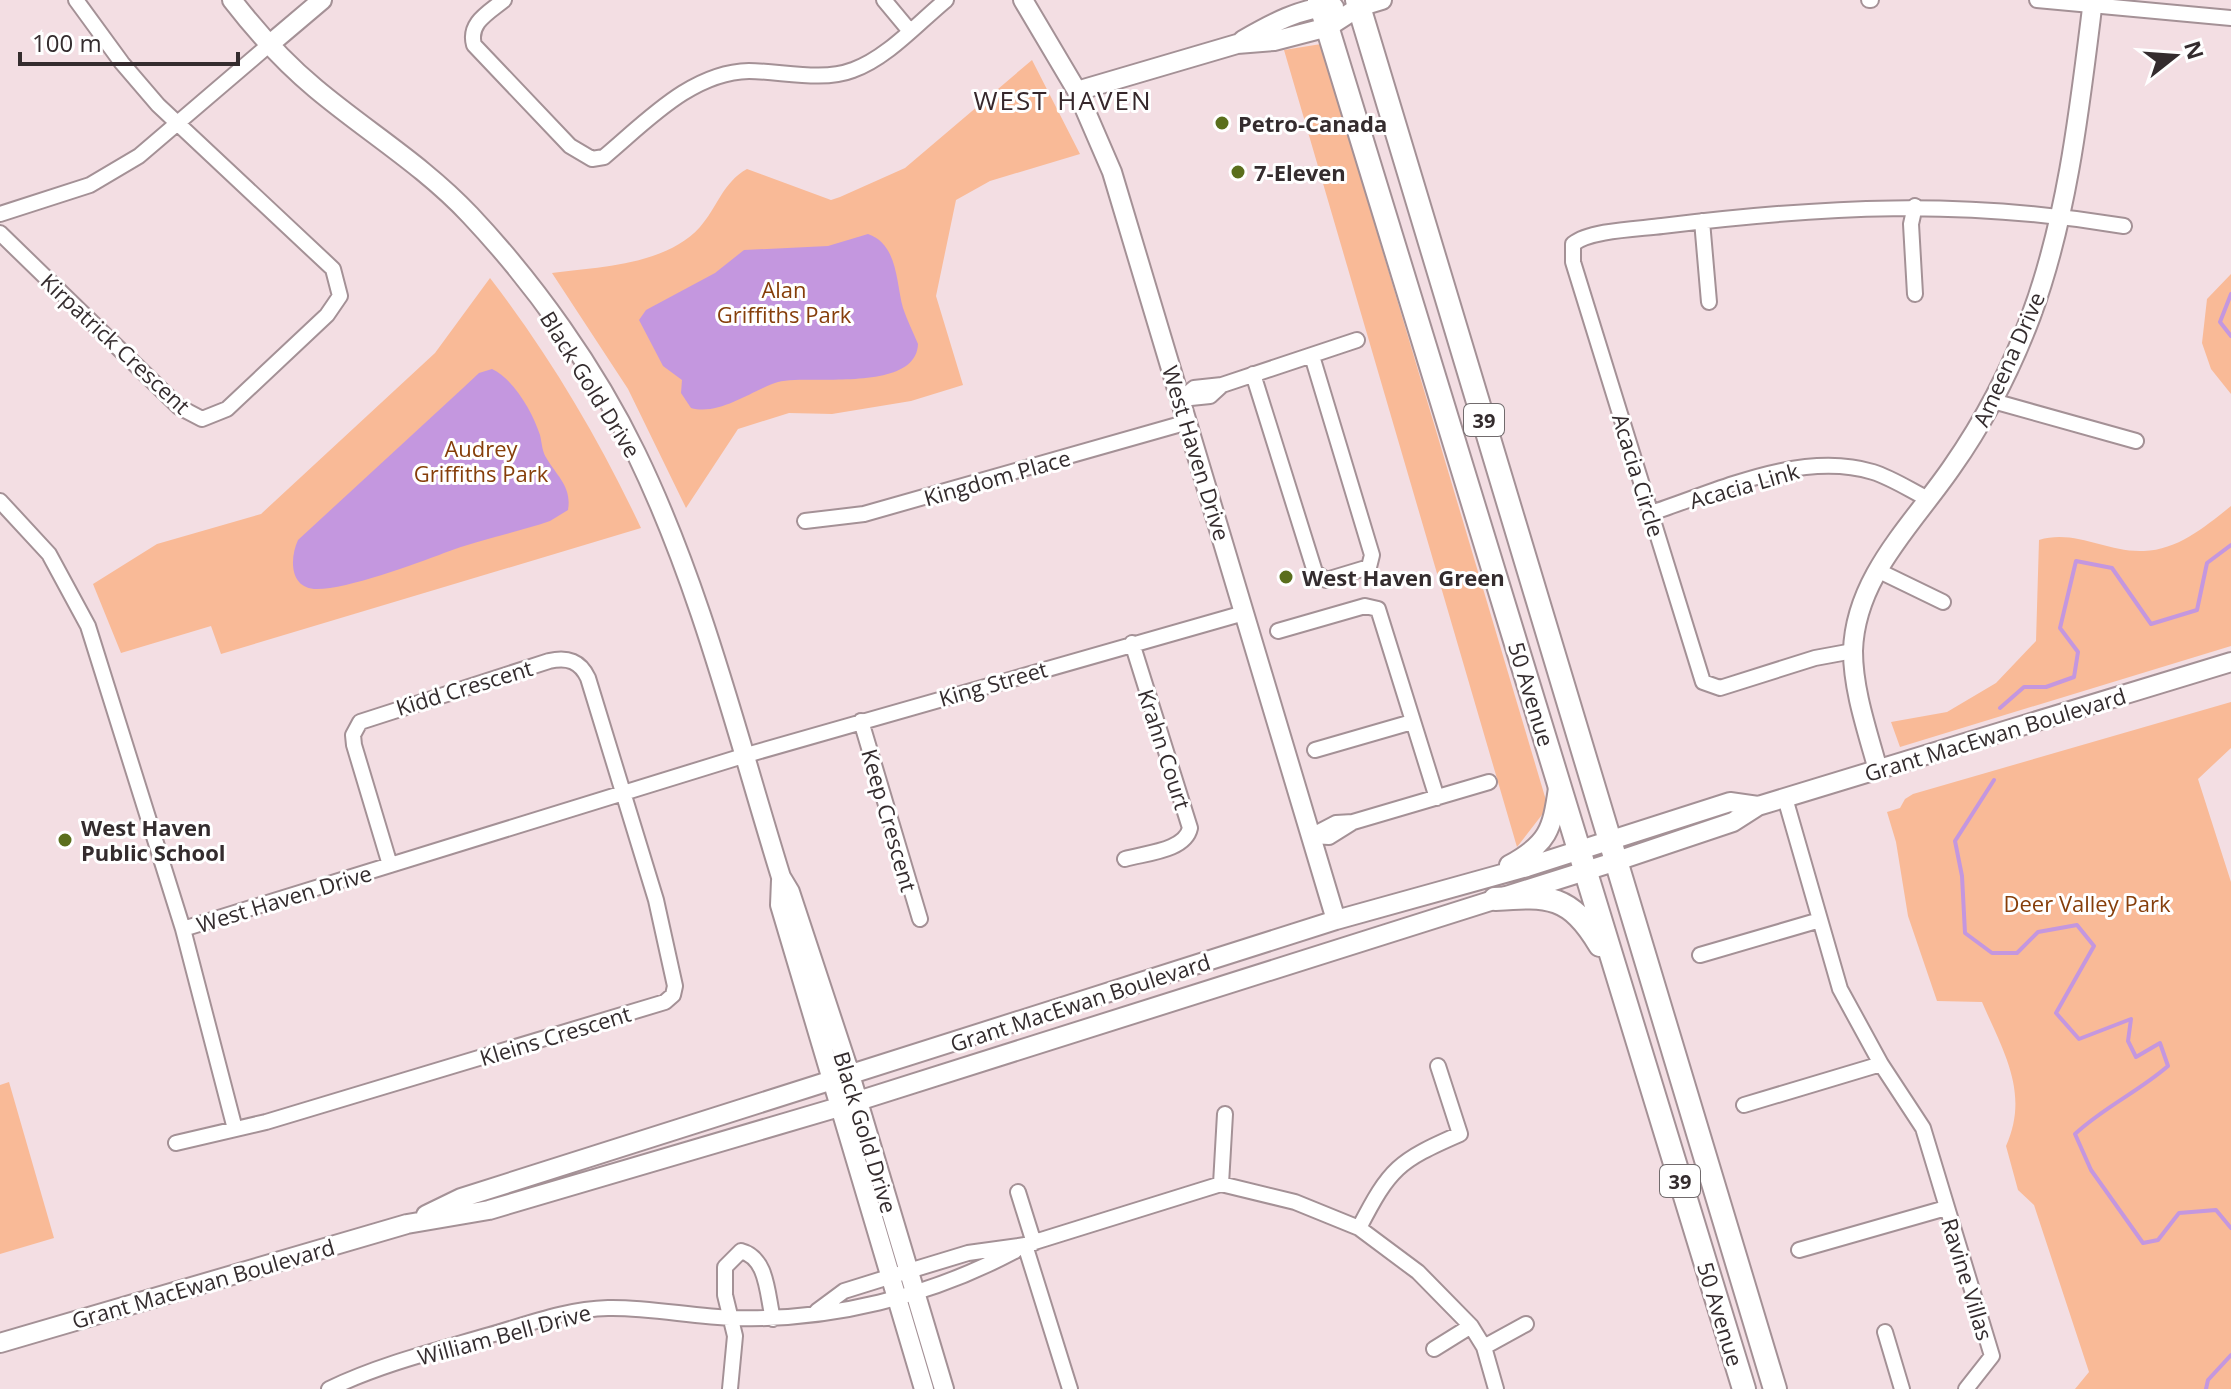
<svg xmlns="http://www.w3.org/2000/svg" width="2231" height="1389" viewBox="0 0 2231 1389" font-family="'Open Sans',sans-serif">
	<style>
		.green { fill: #f9ba97 }
		.water { fill: #c497df }
		.lines { fill: none; stroke-linecap: round; stroke-linejoin: round }
		.stream { stroke: #c497df; stroke-width: 4 }
		.street-casing { stroke: #a49196; stroke-width: 18 }
		.secondary-casing { stroke: #a49196; stroke-width: 22 }
		.primary-casing { stroke: #a49196; stroke-width: 26 }
		.street { stroke: #fff; stroke-width: 14 }
		.secondary { stroke: #fff; stroke-width: 18 }
		.primary { stroke: #fff; stroke-width: 22 }
		.poi-dot { fill: #5a6e1c; stroke: #fff; stroke-width: 3 }
		.labels { text-anchor: middle; dominant-baseline: central; stroke-width: 6; stroke-linejoin: round; paint-order: stroke }
		.shield { fill: #fff; stroke: #716b6d; stroke-width: 2 }
		.shield-label { font-size: 20px; font-weight: bold; fill: #342c2e }
		.poi-label { font-size: 22px; font-weight: bold; fill: #342c2e; stroke: #fff; text-anchor: start }
		.park-label { font-size: 22px; fill: #863e0a; stroke: #fff }
		.street-label { font-size: 22px; fill: #342c2e; stroke: #fff }
		.quarter-label { font-size: 26px; letter-spacing: 2px; fill: #36272b; stroke: #fff }
	</style>
	<rect width="100%" height="100%" fill="#f3dee3"/>
	<path class="green" d="M1321,44L1548,807L1517,847L1284,50Z
		M1032,60L1080,154L990,181L956,200L936,296L963,385L911,401L832,414L789,413L738,429L686,508L628,389L552,273C599,267 666,265 700,227C717,208 723,182 747,169L831,200L840,197L905,168Z
		M2231,274V394L2211,369L2202,343L2207,299Z
		M490,278C550,356 599,439 641,528L221,654L211,626L121,653L93,584L157,544L261,514L435,353Z
		M2231,506V646L1900,747L1891,722L1947,712L1996,683L2036,641L2039,540C2076,529 2107,553 2144,551C2178,550 2206,526 2231,506Z
		M2231,702V748L2198,779L2231,882V1389H2075L2089,1372L2034,1205L2018,1190L2006,1146C2030,1093 2003,1051 1982,1002L1937,1001L1908,916L1896,842L1887,812L1900,808L1905,799L1913,794Z
		M9,1082L54,1238L0,1254V1085Z"/>
	<path class="water" d="M868,234C898,244 896,283 903,308C907,320 913,332 918,344C916,394 806,374 778,382C752,390 720,416 691,408L681,393L682,380L663,366L639,320L646,310L715,273L744,250L828,246Z
		M492,369C514,379 533,413 540,435C542,443 542,452 547,459C557,476 572,487 568,510L550,521C515,533 478,540 444,553C416,564 342,591 314,589C289,587 290,557 298,540L463,388L479,373Z"/>
	<g class="lines">
		<path class="stream" d="M2231,294L2220,322L2231,336
			M2000,708L2024,687H2046L2074,677L2078,652L2060,628L2076,561L2112,568L2151,624L2197,610L2207,563L2231,545
			M1994,780L1955,841L1962,876L1965,933L1992,953H2017L2038,932L2077,925L2094,946L2056,1013L2079,1039L2131,1019L2128,1041L2136,1057L2160,1043L2168,1066C2138,1092 2104,1107 2075,1134L2091,1170L2143,1243L2158,1240L2179,1213L2216,1210L2231,1228
			M2206,1389L2208,1380L2231,1355"/>
		<g class="street-casing">
			<path id="street" d="M504,0C488,13 468,23 474,45L570,146L592,159L604,157C645,123 691,72 749,71C781,71 822,82 853,70C887,58 918,23 946,0
				M884,0L909,30
				M1869,0H1871
				M2037,0L2231,18
				M1915,206L1911,224L1915,294
				M0,214L90,185L139,156L270,44
				M1702,221L1709,302
				M0,233L179,407L202,419L227,409L327,315L340,296L333,269L158,105L122,63L76,0
				M1253,374L1315,572L1326,580L1369,567L1372,555L1312,356
				M1181,399L1194,388L1222,385L1357,340
				M1181,399L1210,396L1222,385
				M1993,401L2136,441
				M0,501L49,554L88,626L183,929L743,756L1244,613
				M1651,513C1718,491 1801,450 1873,472C1892,478 1910,490 1928,499
				M805,521L864,514L1188,422
				M1877,570L1943,602
				M1278,631L1365,606L1378,609L1437,798
				M1853,651L1815,658L1720,688L1703,682L1573,262V244C1590,230 1640,229 1662,226C1825,206 1961,199 2124,226
				M861,721L920,919
				M1315,750L1412,722
				M1785,798L1840,989L1881,1064L1923,1128L1992,1356L1966,1389
				M1311,836L1336,823L1353,822L1489,782
				M1311,836L1329,837L1353,822
				M1125,859C1145,853 1185,851 1190,828L1132,643
				M183,929L235,1129
				M1700,955L1820,920
				M1744,1105L1881,1064
				M176,1143L266,1122L665,1002L673,995L675,986L656,900L588,678C580,661 568,657 549,661L360,722L353,735L354,745L390,865
				M1221,1184L1225,1114
				M1018,1192L1034,1243
				M1359,1228C1390,1168 1398,1161 1460,1134L1438,1066
				M1025,1245L1070,1389
				M1799,1250L1946,1208
				M817,1311L844,1291L889,1277L968,1253L1025,1245L1221,1184L1295,1202L1359,1228L1418,1272L1471,1326L1484,1347L1496,1389
				M1885,1332L1902,1389
				M1484,1347L1526,1324
				M1434,1349L1471,1326
				M329,1389C381,1364 435,1351 490,1335C528,1324 567,1309 608,1308C650,1307 693,1317 735,1318C831,1321 930,1296 1015,1251
				M730,1389L735,1336L725,1295V1267L741,1251C768,1258 767,1295 773,1319"/>
		</g>
		<g class="secondary-casing">
			<path id="secondary" d="M232,0C256,31 285,63 315,88C366,131 423,165 470,215C534,283 595,368 636,453C701,587 737,735 781,877L790,892L848,1068L944,1389
				M1023,0L1077,91L1112,172L1336,920
				M1243,40C1269,25 1303,6 1334,7
				M270,44L322,0
				M1077,91L1237,44L1274,41L1328,27L1359,7L1382,0
				M1878,770C1868,733 1853,691 1853,651C1855,577 1913,524 1952,467C1985,420 2011,369 2031,316C2068,216 2080,105 2093,0
				M1509,865C1548,844 1552,830 1558,788
				M781,880L780,905L924,1389
				M426,1215L461,1198L1336,920L1527,867L1730,802L1758,806
				M0,1343L407,1224L489,1210L839,1107L1617,861L1733,822L1758,806L2231,662"/>
		</g>
		<g class="primary-casing">
			<path id="primary" d="M1319,0L1744,1389
				M1357,0L1775,1389
				M1495,899C1549,895 1570,895 1600,945"/>
		</g>
		<use href="#street" class="street"/>
		<use href="#secondary" class="secondary"/>
		<use href="#primary" class="primary"/>
	</g>
	<g class="poi-dot">
		<circle cx="1222" cy="123" r="8"/>
		<circle cx="1238" cy="172" r="8"/>
		<circle cx="1286" cy="577" r="8"/>
		<circle cx="65" cy="840" r="8"/>
	</g>
	<g class="labels">
		<g class="shield">
			<rect x="1464" y="404" width="40" height="32" rx="6"/>
			<rect x="1660" y="1165" width="40" height="32" rx="6"/>
		</g>
		<g class="shield-label">
			<text x="1484" y="420">39</text>
			<text x="1680" y="1181">39</text>
		</g>
		<g class="poi-label">
			<text x="1238" y="123">Petro-Canada</text>
			<text x="1254" y="172">7-Eleven</text>
			<text x="1302" y="577">West Haven Green</text>
			<text x="81" y="827">West Haven<tspan x="81" dy="25">Public School</tspan></text>
		</g>
		<g class="park-label">
			<text x="784" y="289">Alan<tspan x="784" dy="25">Griffiths Park</tspan></text>
			<text x="481" y="448">Audrey<tspan x="481" dy="25">Griffiths Park</tspan></text>
			<text x="2087" y="903">Deer Valley Park</text>
		</g>
		<g class="street-label">
			<text transform="translate(116 343) rotate(43)">Kirpatrick Crescent</text>
			<text transform="translate(2008 359) rotate(-66)">Ameena Drive</text>
			<text transform="translate(591 384) rotate(58)">Black Gold Drive</text>
			<text transform="translate(1197 453) rotate(73)">West Haven Drive</text>
			<text transform="translate(1639 475) rotate(73)">Acacia Circle</text>
			<text transform="translate(997 477) rotate(-16)">Kingdom Place</text>
			<text transform="translate(1744 485) rotate(-16)">Acacia Link</text>
			<text transform="translate(993 683) rotate(-16)">King Street</text>
			<text transform="translate(464 687) rotate(-17)">Kidd Crescent</text>
			<text transform="translate(1532 694) rotate(73)">50 Avenue</text>
			<text transform="translate(1995 734) rotate(-17)">Grant MacEwan Boulevard</text>
			<text transform="translate(1165 749) rotate(72)">Krahn Court</text>
			<text transform="translate(890 820) rotate(74)">Keep Crescent</text>
			<text transform="translate(284 898) rotate(-17)">West Haven Drive</text>
			<text transform="translate(1080 1002) rotate(-18)">Grant MacEwan Boulevard</text>
			<text transform="translate(555 1035) rotate(-17)">Kleins Crescent</text>
			<text transform="translate(866 1132) rotate(73)">Black Gold Drive</text>
			<text transform="translate(1968 1279) rotate(73)">Ravine Villas</text>
			<text transform="translate(203 1283) rotate(-16)">Grant MacEwan Boulevard</text>
			<text transform="translate(1721 1314) rotate(73)">50 Avenue</text>
			<text transform="translate(504 1334) rotate(-15)">William Bell Drive</text>
		</g>
		<g class="quarter-label">
			<text x="1063" y="100">WEST HAVEN</text>
		</g>
	</g>
	<g transform="translate(2175 56) rotate(73)" stroke="#ffffff" stroke-width="6" paint-order="stroke">
	<path d="M0-6L14 30L0 20L-14 30Z" fill="#342c2e"/>
	<text y="-12" font-size="22" font-weight="bold" text-anchor="middle" fill="#342c2e">N</text>
	</g>
	<path d="M20 52v12h218v-12" fill="none" stroke="#342c2e" stroke-width="4"/>
	<text x="32" y="52" font-size="24" fill="#342c2e" stroke="#ffffff" stroke-width="6" paint-order="stroke">100 m</text>
</svg>
